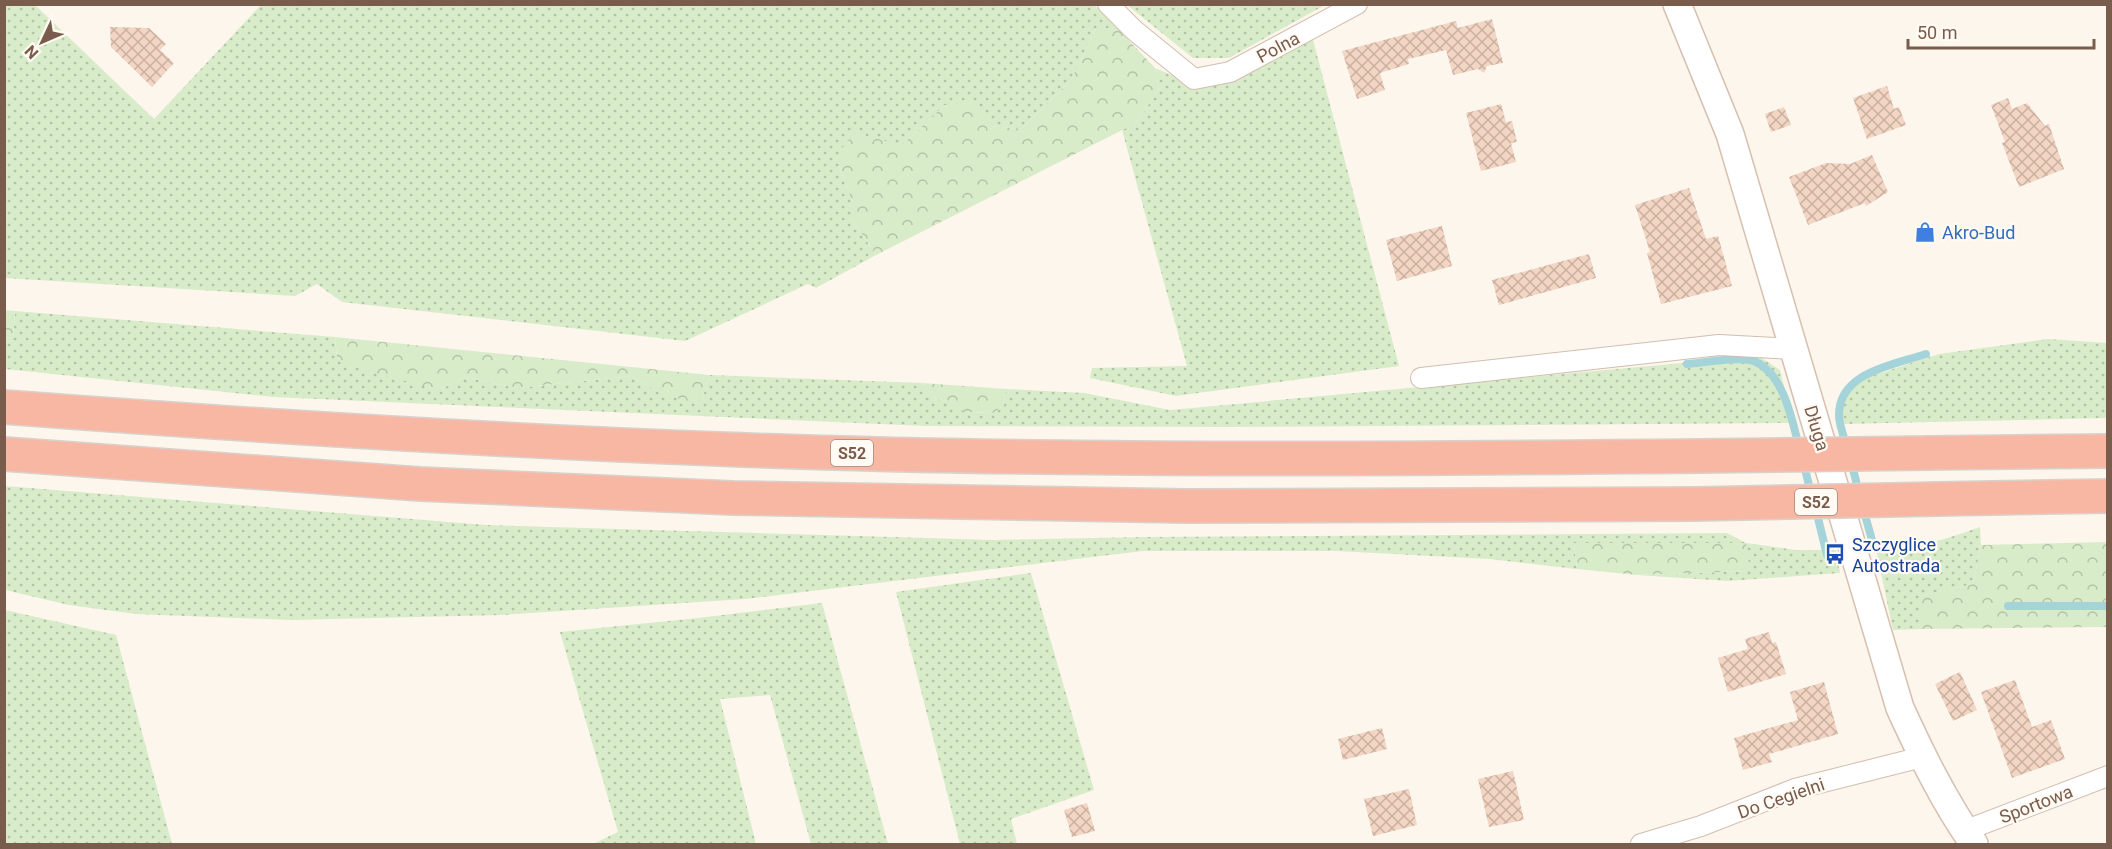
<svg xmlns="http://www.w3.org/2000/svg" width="2112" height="849" viewBox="0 0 2112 849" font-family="Roboto,sans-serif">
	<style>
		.grass { fill: url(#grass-dots) }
		.forest { fill: url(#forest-crowns) }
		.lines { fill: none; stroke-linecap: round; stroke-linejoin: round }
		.stream { stroke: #a5d3da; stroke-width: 8 }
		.building { fill: url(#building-cross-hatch) }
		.street-casing { stroke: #d1beb0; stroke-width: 22 }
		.secondary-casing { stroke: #d6c0b0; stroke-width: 30 }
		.highway-casing { stroke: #dad1cd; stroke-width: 36 }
		.street { stroke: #fff; stroke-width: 20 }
		.secondary { stroke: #fff; stroke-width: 27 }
		.highway { stroke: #f7b7a3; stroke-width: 33 }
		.highway-bridge-casing { stroke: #dad1cd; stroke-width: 36; stroke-linecap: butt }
		.highway-bridge { stroke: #f7b7a3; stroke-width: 33 }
		.labels { text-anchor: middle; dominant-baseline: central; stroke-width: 4.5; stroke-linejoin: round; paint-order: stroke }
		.shield { fill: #fffaf3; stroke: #a28b7f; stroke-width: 1.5 }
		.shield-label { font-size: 16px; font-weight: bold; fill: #7a5c4d }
		.street-label { font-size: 18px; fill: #7a5c4d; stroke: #fffaf3 }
		.shop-label { font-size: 18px; fill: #366cbe; stroke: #fffaf3; text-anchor: start }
		.transit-label { font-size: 18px; fill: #164399; stroke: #fffaf3; text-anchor: start }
	</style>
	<defs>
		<pattern id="grass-dots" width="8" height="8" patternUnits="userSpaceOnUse" patternTransform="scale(1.5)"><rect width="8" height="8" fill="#d8ecc9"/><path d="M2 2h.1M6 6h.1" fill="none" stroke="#b4c2a5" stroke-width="1.8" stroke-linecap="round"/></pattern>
		<pattern id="forest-crowns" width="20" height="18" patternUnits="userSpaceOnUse" patternTransform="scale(1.5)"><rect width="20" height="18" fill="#d8ecc9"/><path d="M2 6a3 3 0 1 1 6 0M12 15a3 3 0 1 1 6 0" fill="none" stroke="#b4c2a5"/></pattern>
		<pattern id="building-cross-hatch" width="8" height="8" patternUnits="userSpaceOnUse" patternTransform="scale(1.5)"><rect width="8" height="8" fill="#f3d5c3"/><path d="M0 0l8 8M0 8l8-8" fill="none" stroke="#cab0a1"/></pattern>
	</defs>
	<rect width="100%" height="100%" fill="#fdf6ec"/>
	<path class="grass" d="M1093,4L1117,28H1096L1071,80L1021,129L991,126L945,105L902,145L839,166L852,201V219L876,255L816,288L808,284L685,341L342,302L317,284L295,296L5,278L4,5H35L154,119L261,5Z
		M1127,5H1325L1229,58H1193Z
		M1312,36L1399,366L1176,396L1090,378L1092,368L1187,366L1122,130L1136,123L1159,89L1155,68L1188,82Z
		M15,311L335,337L337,357L441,389L466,377L516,388L632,376L660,393L702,399L710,375L922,383L936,399L950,401L965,412L993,413L1004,405L1006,389L1084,393L1170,410L1759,356L1780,370L1793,423L1225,427L925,426L274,397L5,369V338L13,337Z
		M2048,339L2107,343V418L1842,424V402L1853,385L1865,378L1939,354Z
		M5,486L486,525L994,540L1145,537L1727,533L1746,543L1796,550H1836L1840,573L1728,581L1637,575L1750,571L1745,543H1574L1577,569L1489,559L1336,551H1143L745,599L501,615L291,620L136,614L69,605L5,590Z
		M1980,527L1981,545L1973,584L1921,596V629L1893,630L1876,549C1914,549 1944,540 1980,527Z
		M1031,573L1094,790L1011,819L1017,844H960L896,592Z
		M822,603L888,844H811L770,695L720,699L756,844H593L618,832L560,632L698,618Z
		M5,610L116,635L172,844H5Z"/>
	<path class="forest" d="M1096,28H1117L1155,68L1159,89L1136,123L876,255L852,219V201L839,166L842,148L855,133L902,145L945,105L974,101L991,126L1021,129L1071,80Z
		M5,310L15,311L13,337L5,338Z
		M335,337L710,375L702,399L694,403L660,393L632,376L516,388L466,377L441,389L431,388L344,364L337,357Z
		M922,383L1006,389L1004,405L993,413L965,412L950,401L936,399Z
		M2107,542V627L1921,629L1920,596L1973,584L1981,545Z
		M1574,543H1746L1750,571L1637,575L1577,569Z"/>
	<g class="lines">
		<path class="stream" d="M1687,364C1704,363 1742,355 1756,362C1784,375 1792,420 1799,447
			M1847,447C1844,437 1839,425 1839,415C1839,372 1894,365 1926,354
			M1803,461L1811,493
			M1851,461L1859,493
			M1863,508L1872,540
			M1816,510L1827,555
			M2008,606H2108"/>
	</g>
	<path class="building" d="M1492,19L1503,63L1487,66L1484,73L1478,69L1453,75L1446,50L1408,59L1409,64L1380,73L1385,90L1357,99L1342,51L1456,21L1458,28Z
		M110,27L149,28L166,44L160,50L174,63L152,87L111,47Z
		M1887,86L1894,109L1899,107L1906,125L1867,139L1853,98Z
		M2008,98L2012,109L2027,103L2045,126L2049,124L2064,169L2019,187L2002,143L2005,142L1991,105Z
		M1501,104L1506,122L1512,121L1517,142L1511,143L1516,162L1481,171L1466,113Z
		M1784,107L1791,125L1771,132L1765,114Z
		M1872,155L1888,192L1866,206L1865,203L1808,225L1789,177L1826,163L1850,164Z
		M1689,188L1706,239L1718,236L1732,286L1661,304L1647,253L1650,252L1635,205Z
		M1442,226L1452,266L1397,281L1386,240Z
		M1589,254L1596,278L1499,305L1492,280Z
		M1769,632L1772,643L1776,642L1786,674L1728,692L1718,658L1748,649L1745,639Z
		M1960,672L1977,710L1953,721L1935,684Z
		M2015,680L2032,727L2051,720L2065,759L2012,778L1981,692Z
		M1824,682L1838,734L1769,754L1772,762L1743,770L1734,738L1798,720L1790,692Z
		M1382,728L1387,749L1343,760L1338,739Z
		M1513,771L1524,820L1489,827L1478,779Z
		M1409,789L1417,825L1373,836L1364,799Z
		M1087,803L1095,831L1072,837L1064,810Z"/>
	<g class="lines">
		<g class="street-casing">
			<path id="street" d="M1108,4L1134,30L1194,79L1230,72L1357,4
				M1421,378L1719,345L1794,349
				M1964,831L2108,776
				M1641,844L1701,826L1795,789L1922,757"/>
		</g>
		<g class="secondary-casing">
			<path id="secondary" d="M1677,4L1730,134L1900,708C1922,756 1944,801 1974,844"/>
		</g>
		<g class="highway-casing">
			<path id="highway" d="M4,407C242,425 481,440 719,449C1046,462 1373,459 1700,456
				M1928,453L2108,451
				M4,454L420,484L733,498L1187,506L1694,504
				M1938,499L2108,496"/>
		</g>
		<use href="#street" class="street"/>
		<use href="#secondary" class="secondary"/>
		<use href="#highway" class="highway"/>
		<g class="highway-bridge-casing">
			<path id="highway-bridge" d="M1700,456L1928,453
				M1694,504L1938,499"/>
		</g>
		<use href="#highway-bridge" class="highway-bridge"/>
	</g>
	<defs>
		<g id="shop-bare" transform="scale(1.62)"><path d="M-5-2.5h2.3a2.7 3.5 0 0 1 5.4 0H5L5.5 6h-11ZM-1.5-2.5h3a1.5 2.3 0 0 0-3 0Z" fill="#3f7fe0" stroke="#fffaf3" stroke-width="2.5" paint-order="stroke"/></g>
		<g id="bus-bare" transform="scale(1.62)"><path d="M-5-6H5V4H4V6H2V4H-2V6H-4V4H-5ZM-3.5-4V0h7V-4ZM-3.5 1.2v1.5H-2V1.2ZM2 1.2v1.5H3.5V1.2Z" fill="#1a4fb4" stroke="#fffaf3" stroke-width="2.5" paint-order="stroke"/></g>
	</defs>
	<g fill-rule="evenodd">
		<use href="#shop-bare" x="1925" y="232"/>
		<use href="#bus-bare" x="1835" y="554"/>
	</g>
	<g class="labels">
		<g class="shield">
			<rect x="831" y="440" width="42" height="26" rx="4.5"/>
			<rect x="1795" y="489" width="42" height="26" rx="4.5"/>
		</g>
		<g class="shield-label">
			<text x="852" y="453">S52</text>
			<text x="1816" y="502">S52</text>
		</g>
		<g class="street-label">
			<text transform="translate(1278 47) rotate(-28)">Polna</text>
			<text transform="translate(1817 428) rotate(73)">Długa</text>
			<text transform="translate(1781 798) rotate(-19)">Do Cegielni</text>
			<text transform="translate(2036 804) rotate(-21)">Sportowa</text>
		</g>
		<g class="shop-label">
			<text x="1942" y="232">Akro-Bud</text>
		</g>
		<g class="transit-label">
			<text x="1852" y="544">Szczyglice<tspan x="1852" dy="21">Autostrada</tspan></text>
		</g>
	</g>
	<rect width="2112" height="849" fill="none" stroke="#7a5c4d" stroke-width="12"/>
	<g transform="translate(42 42) rotate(226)" stroke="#fffaf3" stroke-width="4.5" paint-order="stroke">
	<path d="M0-4.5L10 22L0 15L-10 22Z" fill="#7a5c4d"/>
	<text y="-9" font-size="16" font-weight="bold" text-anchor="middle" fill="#7a5c4d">N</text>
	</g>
	<path d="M1908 39v9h186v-9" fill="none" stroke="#7a5c4d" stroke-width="3"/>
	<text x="1917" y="39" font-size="18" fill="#7a5c4d" stroke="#fffaf3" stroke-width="4.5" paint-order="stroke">50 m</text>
</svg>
